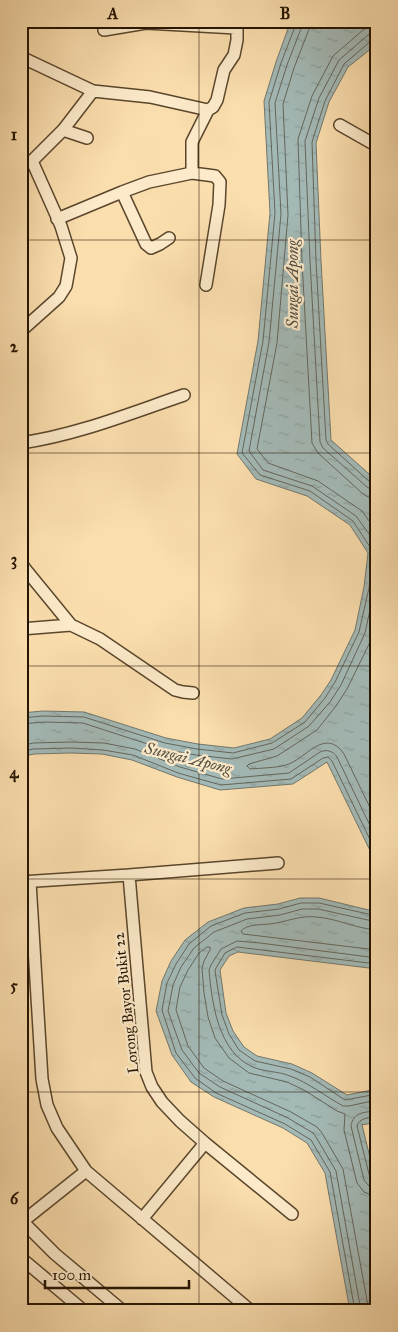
<svg xmlns="http://www.w3.org/2000/svg" width="398" height="1332" viewBox="0 0 398 1332" font-family="'IM FELL Great Primer',serif">
	<style>
		.water { fill: url(#water-ripples); stroke: #71776d }
		.lines { fill: none; stroke-linecap: round; stroke-linejoin: round }
		.shore { stroke: #64665b; stroke-width: 1 }
		.minor-casing { stroke: #5a462c; stroke-width: 14 }
		.minor { stroke: #fceaca; stroke-width: 11 }
		.grid { fill: none; stroke: #251300; stroke-width: 1; stroke-opacity: 0.55 }
		.labels { text-anchor: middle; dominant-baseline: central; stroke-width: 4.5; stroke-linejoin: round; paint-order: stroke }
		.street-label { font-size: 15px; fill: #251300; stroke: #fceaca }
		.water-label { font-size: 16px; font-style: italic; fill: #514d40; stroke: #fceaca }
		.neatline { fill: none; stroke: #251300; stroke-width: 2 }
		.grid-label { font-size: 16px; text-anchor: middle; font-weight: bold; fill: #251300 }
	</style>
	<defs>
		<pattern id="water-ripples" width="26" height="14" patternUnits="userSpaceOnUse" patternTransform="scale(1.25)"><rect width="26" height="14" fill="#a3b9b6"/><path d="M2 4q2-2 4 0t4 0M15 11q2-2 4 0t4 0" fill="none" stroke="#8c9e9b"/></pattern>
	</defs>
	<rect width="100%" height="100%" fill="#fbdeae"/>
	<filter id="stains"><feTurbulence type="fractalNoise" baseFrequency=".004" numOctaves="4"/><feColorMatrix values="0 0 0 0 .2 0 0 0 0 .09 0 0 0 0 .02 0 0 0 .5 -.17"/></filter>
	<radialGradient id="worn" r=".72"><stop offset=".6" stop-color="#630" stop-opacity="0"/><stop offset="1" stop-color="#630" stop-opacity=".3"/></radialGradient>
	<path class="water" d="M293,21H377V44L348,67L329,102L316,143L321,261L331,440L377,481V865L327,762L293,784L220,790L177,777L132,760L102,754L71,753L34,754L21,757V713L43,711L84,712L166,738L198,744L234,748L270,739L302,718L321,695L331,680L355,630L364,587L368,553L350,525L307,496L256,479L237,454L258,341L270,213L264,101L276,62L289,26Z
		M300,898H319L377,912V969L238,952L229,956L220,970L226,1013L233,1031L244,1047L257,1056L292,1064L312,1073L347,1095L377,1089V1122L362,1125L377,1186V1311H350L325,1173L307,1143L283,1128L214,1097L191,1082L172,1055L156,1011L162,981L171,961L185,940L208,922L244,908L278,904Z"/>
	<g class="lines">
		<path class="shore" d="M303,21L302,26L287,65L275,103L281,214L269,342L249,451L263,470L312,486L356,516L377,545
			M310,21L309,29L294,68L283,104L288,215L277,343L257,449L268,463L318,481L362,511L377,532
			M377,26H370L363,30L333,56L312,96L298,139L302,261L312,443L318,453L362,493L368,497L377,498
			M377,33L368,35L339,60L319,98L305,141L310,261L320,442L323,448L367,487L372,490H377
			M377,39L372,40L344,64L325,101L312,142L316,261L326,440L328,444L371,483L377,484
			M377,617L372,638L347,689L336,706L317,730L277,756L249,764L247,766L250,769C260,768 276,768 286,765C305,760 325,726 344,754L377,822
			M21,718L43,716L84,717L165,743L197,749L233,753L272,743L305,722L325,698L335,682L359,632L369,588L373,554L372,550L353,521L310,491L260,475L242,453L263,341L275,213L269,102L281,63L296,24V21
			M21,724L44,722L83,723L163,749L196,755L232,759L274,749L309,726L330,702L341,685L365,633L377,577
			M21,746L33,743L70,742L104,743L135,749L180,767L222,779L289,773L320,752C327,749 333,751 337,757L377,840
			M21,752L33,749L71,748L103,750L133,755L178,773L221,785L291,779L323,758L328,757L332,761L377,854
			M377,930C357,929 336,918 316,917C301,915 286,922 270,924C261,925 247,924 241,931L243,934L377,950
			M377,958L260,943L237,941L221,949L211,965L209,970C212,1003 218,1052 253,1067C264,1072 278,1071 290,1076C309,1083 325,1096 343,1106H349L377,1100
			M377,964L237,947L225,953L216,968L215,971L222,1015L229,1034L239,1050L255,1061L291,1069L310,1077L345,1100L377,1094
			M377,1111C365,1112 353,1112 351,1126L364,1180L369,1186L377,1188
			M377,1117C370,1117 359,1118 357,1126L370,1178L372,1181H377
			M355,1311L330,1172L311,1140L285,1124L216,1093L195,1078L176,1053L162,1010L167,983L176,964L189,944L211,926L245,913L279,909L301,903H319L377,916
			M361,1311L336,1171L316,1137L313,1133L288,1118L220,1087L199,1073L182,1050L168,1011L173,985L181,967L194,948L214,932L247,919L280,915L302,909H318L377,922
			M369,1311L343,1169L322,1133L317,1127L291,1112L223,1081L204,1068L188,1046L176,1010L180,987L188,970L199,953L207,947H210V950L204,961L202,968L204,993L208,1017L215,1038L229,1058L249,1073L287,1082L304,1090L337,1111L345,1114L344,1130L357,1183L364,1192L369,1194L377,1195"/>
		<g class="minor-casing">
			<path id="minor" d="M104,30L146,23L236,28
				M21,57L93,91
				M340,125L377,146
				M63,130L87,138
				M21,166L32,161L63,130L93,91L150,97L208,110
				M192,173V142L208,110L213,107L217,100L224,70L234,55L237,40V21
				M122,192L146,244L151,248L160,244L169,238
				M57,219L122,192L149,182L192,173L215,176L220,182L219,205L206,285
				M21,331L59,297L66,286L71,258L61,226L32,161
				M21,443C77,435 131,413 184,395
				M21,563L26,570L71,625L100,639L175,690L183,692L193,693
				M21,629L71,625
				M129,875L146,1072L152,1087L162,1102L180,1121L205,1143L292,1214
				M21,882L129,875L278,863
				M30,882L42,1079L47,1105L57,1128L86,1171L251,1311
				M142,1219L205,1143
				M21,1220L55,1254L123,1311
				M22,1222L86,1171
				M21,1258L84,1311"/>
		</g>
		<use href="#minor" class="minor"/>
	</g>
	<path class="grid" d="M199,21V1311M21,240H377M21,453H377M21,666H377M21,879H377M21,1092H377"/>
	<g class="labels">
		<g class="street-label">
			<text transform="translate(126 1003) rotate(-96)">Lorong Bayor Bukit 22</text>
		</g>
		<g class="water-label">
			<text transform="translate(292 284) rotate(-90)">Sungai Apong</text>
			<text transform="translate(188 758) rotate(14)">Sungai Apong</text>
		</g>
	</g>
	<rect width="398" height="1332" fill="none" stroke="#fbdeae" stroke-width="55"/>
	<path d="M45 1280v8h144v-8" fill="none" stroke="#251300" stroke-width="2.5"/>
	<text x="52" y="1280" font-size="15" fill="#251300" stroke="#fceaca" stroke-width="4" paint-order="stroke">100 m</text>
	<rect x="28" y="28" width="342" height="1276" class="neatline"/>
	<g class="grid-label">
		<text x="113" y="19">A</text>
		<text x="285" y="19">B</text>
		<text x="14" y="140">1</text>
		<text x="14" y="352">2</text>
		<text x="14" y="565">3</text>
		<text x="14" y="778">4</text>
		<text x="14" y="991">5</text>
		<text x="14" y="1204">6</text>
	</g>
	<rect width="100%" height="100%" filter="url(#stains)"/>
	<rect width="100%" height="100%" fill="url(#worn)"/>
</svg>
